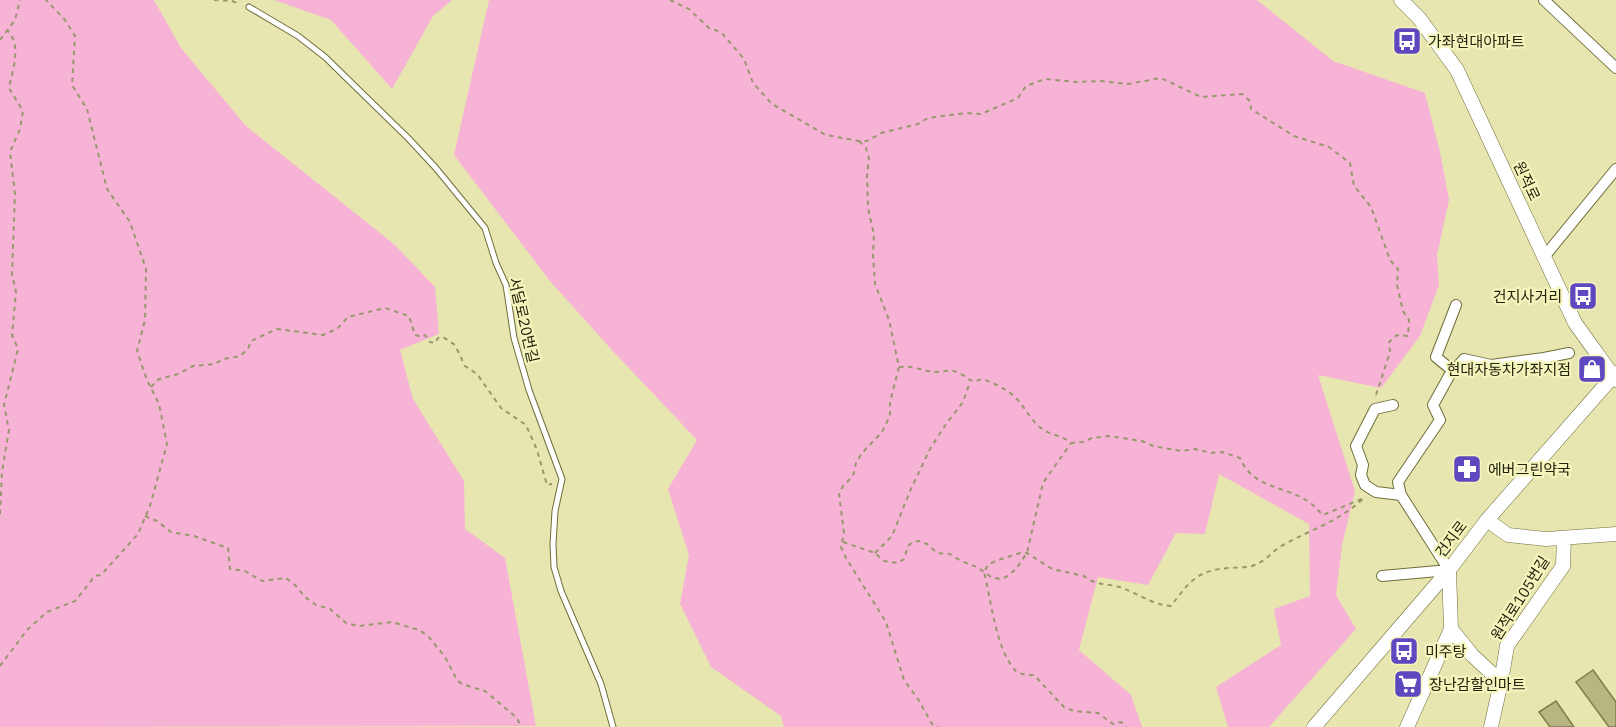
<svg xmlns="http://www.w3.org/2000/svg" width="1616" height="727" viewBox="0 0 1616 727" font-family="'IBM Plex Sans','Noto Sans KR',sans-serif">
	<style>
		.green { fill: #f6b3d5 }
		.building { fill: #b7b682; stroke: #7e7c49; stroke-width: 1.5 }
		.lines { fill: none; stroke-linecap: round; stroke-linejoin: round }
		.service-casing { stroke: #6f6e3b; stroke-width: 7 }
		.minor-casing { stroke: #6f6e3b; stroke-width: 12 }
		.tertiary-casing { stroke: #6f6e3b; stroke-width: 15 }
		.path { stroke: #98976e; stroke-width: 2; stroke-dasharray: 4.5 4.5; stroke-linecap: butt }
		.service { stroke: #fff; stroke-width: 5 }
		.minor { stroke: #fff; stroke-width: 10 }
		.tertiary { stroke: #fff; stroke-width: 14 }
		.labels { text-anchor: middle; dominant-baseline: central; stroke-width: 4.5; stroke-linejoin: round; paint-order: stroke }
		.poi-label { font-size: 15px; fill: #24230e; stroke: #f4f4bd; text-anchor: start }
		.street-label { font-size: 15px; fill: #24230e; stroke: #f4f4bd }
	</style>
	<rect width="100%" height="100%" fill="#e7e6b0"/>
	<path class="green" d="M0,0H154L181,48L246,126L395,245L435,287L439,334L400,350L413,399L464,481L465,529L505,558L536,726L0,727Z
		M274,0H452L433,16L392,89L331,20Z
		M489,0H1257L1333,61L1425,93L1440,152L1449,200L1437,255L1439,285L1420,336L1381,388L1318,375L1355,491L1342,545L1336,595L1356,629L1269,727H1228L1216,687L1281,645L1274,609L1310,596L1309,524L1219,474L1205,534L1176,533L1148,585L1098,577L1079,650L1131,695L1142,727H784L781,716L711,667L680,604L689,555L668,489L697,440L610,348L550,281L454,155Z"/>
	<path class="building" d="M1593,670L1616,702V727H1609L1576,682Z
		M1556,701L1574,727H1550L1539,712Z"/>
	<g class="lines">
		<g class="service-casing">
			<path id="service" d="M249,7L298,36L325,57L408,138L435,167L485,228L496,263L506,285L514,338L529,390L562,479L555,511L553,544L554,567L561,591L601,684L613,727"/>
		</g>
		<g class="minor-casing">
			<path id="minor" d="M1544,0L1616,68
				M1544,257L1616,169
				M1453,371L1436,357L1456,305
				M1401,495L1398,482L1440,420L1433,405L1449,376L1464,359L1491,365L1544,358L1569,353
				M1382,576L1449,570L1401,495L1376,492L1365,485L1361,475L1363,465L1356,446L1375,409L1393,405"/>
		</g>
		<g class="tertiary-casing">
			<path id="tertiary" d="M1401,0L1419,18L1457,70L1575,323L1616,380
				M1487,520L1508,535L1546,539L1616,534
				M1451,629L1472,655L1501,682
				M1314,727L1449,570L1487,520L1616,373
				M1407,727L1451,629L1449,570
				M1491,727L1501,682L1507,646L1563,566L1564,538"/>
		</g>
		<path class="path" d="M214,0L232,1L240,4
			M670,0L689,9L709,28L721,32L744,59L753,83L772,104L826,135L859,141H867L881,133L918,124L928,118L966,113L981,114L1018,98L1026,86L1045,79L1077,82L1101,81L1128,84L1161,78L1201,97L1242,94L1250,101L1251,109L1294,136L1329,147L1350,163L1354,186L1371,207L1390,260L1398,269L1397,285L1403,311L1409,320L1408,336L1397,335L1389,342L1390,352L1375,398
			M0,40L15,20L20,0
			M859,141L866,148L869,159L867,175L868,208L874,235L873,255L875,284L889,320L899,367L890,402V416L882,432L862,453L856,463L853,476L843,486L839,494L844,533L841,547L846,558L886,622L904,680L918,699L932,724L938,727
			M899,367C912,365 925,372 938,372C944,372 950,369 957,372C968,376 969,385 982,379C994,383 1007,389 1016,398C1025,407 1030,420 1041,428C1049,435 1062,435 1071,443L1083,442L1092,438L1109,436L1142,441L1153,446L1181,451L1195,449L1211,453L1222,452L1240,458C1253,489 1284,485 1309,502C1314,505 1318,511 1323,515L1364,498C1336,523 1314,528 1283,545C1274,550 1266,560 1257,564C1250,568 1239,567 1230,568C1197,570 1190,581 1171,606C1151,605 1135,591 1116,586C1105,584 1093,584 1084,576L1052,569L1027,553H1020L995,561L988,565L984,572C991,599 996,651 1016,671C1021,675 1028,675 1034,675L1064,707L1074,711L1098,713L1113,724L1121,722L1126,727
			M151,387L159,379L178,374L193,366L215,364L223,359L240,356L248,349L251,341L277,329L323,335L337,329L348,317L385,308L409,316L415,335L422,337L425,335L430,342L435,343L438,338L443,337L455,345L465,366L477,374L501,408L526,425L537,450L547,485L552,484
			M0,514L2,472L9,430L4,405L18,349L12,335L16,292L12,274L15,194L10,152L20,129L23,111L9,88C13,68 22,45 7,30
			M145,516L157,521L171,532L194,536L228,548L230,569L245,571L262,581L286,578L295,585L305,597L316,605L330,609L346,623L359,626L392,622L419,630L428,636L445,657L457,680L462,684L485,691L517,718L521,727
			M843,542L875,553L884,561L898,563L904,559L908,546L913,542L919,541L927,544L937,553L950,554L961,561L977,567L991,577L1000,579L1006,577L1016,569L1027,553L1043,483L1071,443
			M875,553L892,536L910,491L930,449L946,424L963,402L970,382
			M0,666L27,630L47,612L75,601L95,576L101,575L138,534L150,506L167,444L159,404L147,380L137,351L145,320L146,269L130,222L107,189L87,109L72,85L75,36L65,20L46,0"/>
		<use href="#service" class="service"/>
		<use href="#minor" class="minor"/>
		<use href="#tertiary" class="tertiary"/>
	</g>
	<defs>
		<g id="bus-square" transform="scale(1.5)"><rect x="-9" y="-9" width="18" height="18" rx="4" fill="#5f47bf" stroke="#f4f4bd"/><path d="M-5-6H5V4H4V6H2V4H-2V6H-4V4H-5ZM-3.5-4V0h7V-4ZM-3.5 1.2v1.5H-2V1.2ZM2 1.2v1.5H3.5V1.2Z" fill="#fff"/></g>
		<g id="shop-square" transform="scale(1.5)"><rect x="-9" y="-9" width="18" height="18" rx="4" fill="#5f47bf" stroke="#f4f4bd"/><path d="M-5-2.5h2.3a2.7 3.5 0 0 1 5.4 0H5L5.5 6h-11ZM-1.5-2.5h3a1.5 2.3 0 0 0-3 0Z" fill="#fff"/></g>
		<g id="pharmacy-square" transform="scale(1.5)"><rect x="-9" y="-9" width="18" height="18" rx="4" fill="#5f47bf" stroke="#f4f4bd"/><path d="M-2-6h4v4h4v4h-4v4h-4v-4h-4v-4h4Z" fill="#fff"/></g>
		<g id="supermarket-square" transform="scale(1.5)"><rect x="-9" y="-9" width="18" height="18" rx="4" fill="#5f47bf" stroke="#f4f4bd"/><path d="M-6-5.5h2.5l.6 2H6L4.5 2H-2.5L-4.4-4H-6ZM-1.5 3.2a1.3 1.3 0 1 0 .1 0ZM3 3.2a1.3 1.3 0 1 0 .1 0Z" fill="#fff"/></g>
	</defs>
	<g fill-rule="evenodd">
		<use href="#bus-square" x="1407" y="41"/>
		<use href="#bus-square" x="1583" y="296"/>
		<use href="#shop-square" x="1592" y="369"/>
		<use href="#pharmacy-square" x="1467" y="469"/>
		<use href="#bus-square" x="1404" y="651"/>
		<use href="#supermarket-square" x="1408" y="684"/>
	</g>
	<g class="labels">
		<g class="poi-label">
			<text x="1428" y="41">가좌현대아파트</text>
			<text x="1562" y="296" text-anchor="end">건지사거리</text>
			<text x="1571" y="369" text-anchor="end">현대자동차가좌지점</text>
			<text x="1488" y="469">에버그린약국</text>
			<text x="1425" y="651">미주탕</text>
			<text x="1429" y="684">장난감할인마트</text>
		</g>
		<g class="street-label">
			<text transform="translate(1527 181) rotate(65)">원적로</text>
			<text transform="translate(524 320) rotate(77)">서달로20번길</text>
			<text transform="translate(1451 539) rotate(-53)">건지로</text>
			<text transform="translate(1520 598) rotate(-58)">원적로105번길</text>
		</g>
	</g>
</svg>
